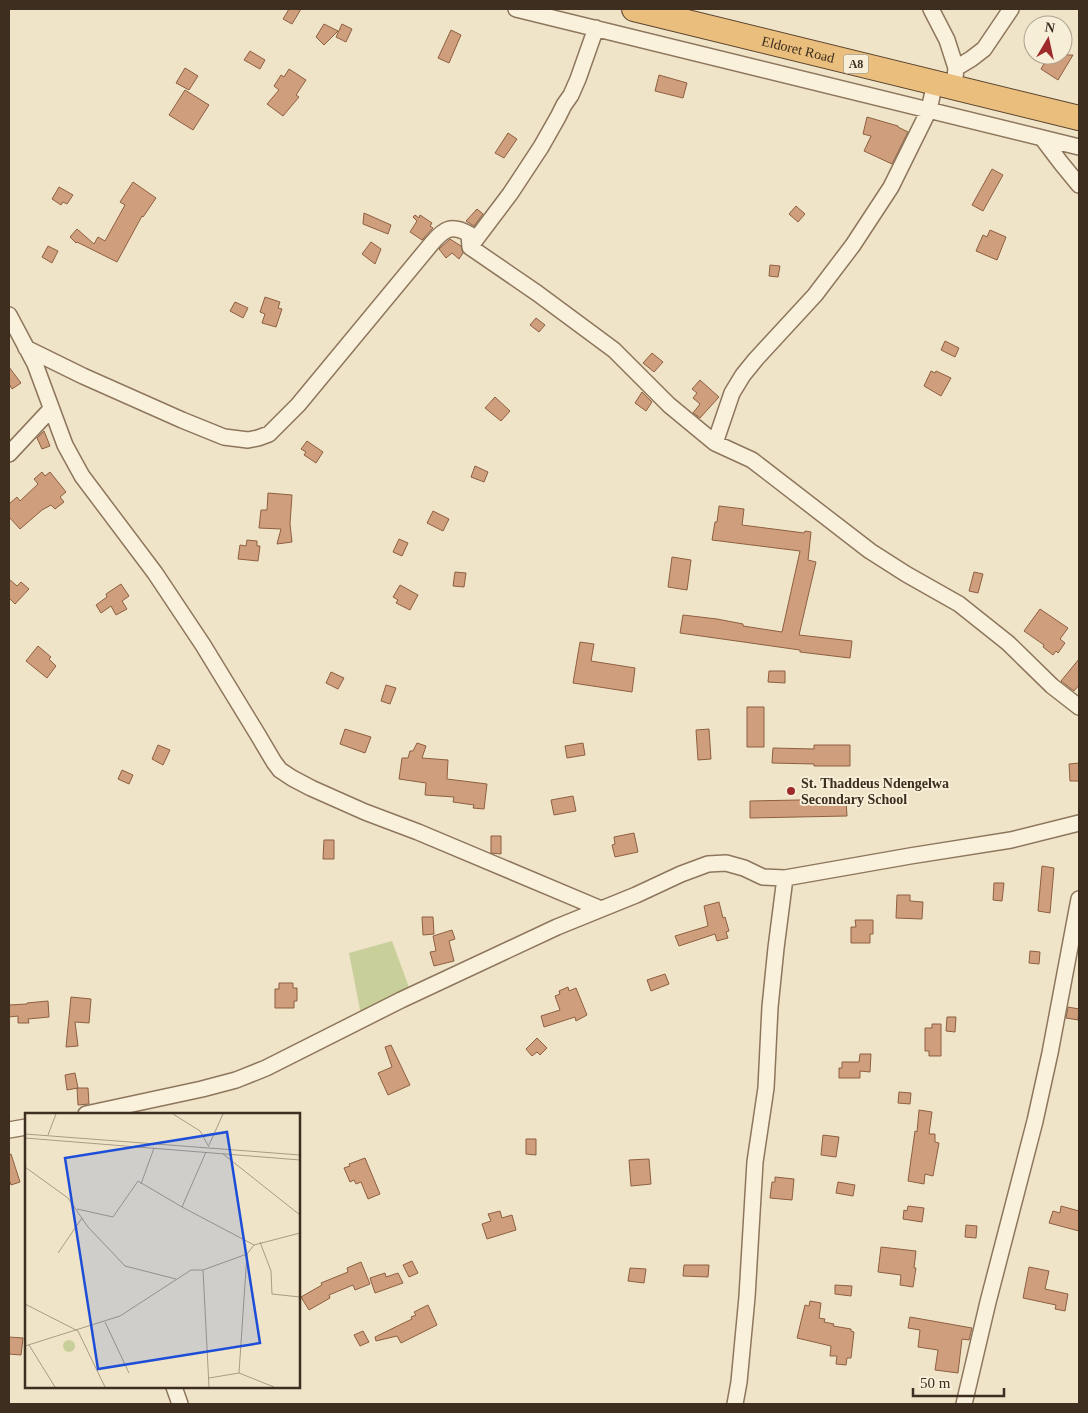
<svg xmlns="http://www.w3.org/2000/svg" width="1088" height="1413" viewBox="0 0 1088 1413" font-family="Georgia,serif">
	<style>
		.green { fill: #c9cf9b }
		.building { fill: #cf9f7d; stroke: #8d5f41 }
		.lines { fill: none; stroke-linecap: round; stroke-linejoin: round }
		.minor-casing { stroke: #8d765c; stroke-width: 18 }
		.trunk-casing { stroke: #5b4430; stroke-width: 26 }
		.minor { stroke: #faf1dc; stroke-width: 15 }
		.trunk { stroke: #eabe7c; stroke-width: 24 }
		.poi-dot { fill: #9e2a2b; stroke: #f7eed8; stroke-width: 2 }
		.labels { text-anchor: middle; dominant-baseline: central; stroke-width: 4; stroke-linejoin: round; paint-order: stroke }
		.shield { fill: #f7eed8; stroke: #756857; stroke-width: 1 }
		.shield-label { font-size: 12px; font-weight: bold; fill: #3d2e20 }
		.street-label { font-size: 14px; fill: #3d2e20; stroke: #f7eed8 }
		.poi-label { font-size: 14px; font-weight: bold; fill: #3d2e20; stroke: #f7eed8; text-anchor: start }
		.inset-road { fill: none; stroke: #a89b85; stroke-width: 1 }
		.view { fill: #1d4ed8; fill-opacity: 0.15; stroke: #1d4ed8; stroke-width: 2.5 }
		.inset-edge { fill: none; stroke: #3d2e20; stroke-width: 2.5 }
	</style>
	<rect width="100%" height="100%" fill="#f0e4c8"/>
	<path class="green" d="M392,941L410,990L361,1015L349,953Z"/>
	<path class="building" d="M289,9H301L292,24L283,19Z
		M324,24L338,31L324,45L316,37Z
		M342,24L352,29L346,42L336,37Z
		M451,30L461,35L449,63L438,58Z
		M250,51L265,60L260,69L244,60Z
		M1049,55H1073L1058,80L1041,69Z
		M185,68L198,76L189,90L176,83Z
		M289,69L306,80L296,95L299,97L283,116L267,104L279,90L274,86L281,75L284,77Z
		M659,75L687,83L683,98L655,91Z
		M185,90L209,105L193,130L169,115Z
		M867,117L898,126V127L908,132L892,164L864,151L871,136L863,134Z
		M508,133L517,139L504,158L495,153Z
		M992,169L1003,175L983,211L972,205Z
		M133,182L156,198L143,217L142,216L117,262L77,242L76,243L70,237L77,229L94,244L98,237L105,241L125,205L120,202Z
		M59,187L73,195L67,204L63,202L61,205L52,199Z
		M796,206L805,214L798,222L789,214Z
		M477,209L483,214L474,226L466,221Z
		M364,213L391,225L388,234L363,224Z
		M415,215L419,218L420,215L432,223L430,226L433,228L422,240L410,232L417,221L413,217Z
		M990,230L1006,237L997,260L976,251L983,235L987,237Z
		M450,239L461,246L463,253L459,259L452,253L446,258L439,249Z
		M371,242L381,249L375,264L362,254Z
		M48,246L58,251L52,263L42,257Z
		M770,265L780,266L778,277L769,276Z
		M265,297L280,302L278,308L282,309L276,327L262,323L265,314L260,312Z
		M235,302L248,308L243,318L230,311Z
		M536,318L545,325L539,332L530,325Z
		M945,341L959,348L955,357L941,350Z
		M652,353L663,362L654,372L643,363Z
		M9,367L21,383L12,389L9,384Z
		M931,371L935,373L936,371L951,378L941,396L924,386Z
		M700,380L719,397L700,418L693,413L700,404L693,398L697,393L692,389Z
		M642,392L652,402L646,411L635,403Z
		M495,397L510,411L501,421L485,408Z
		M44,431L50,446L42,449L37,438Z
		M307,441L323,452L316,463L304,455L306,452L301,449Z
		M475,466L488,472L484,482L471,477Z
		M42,472L45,476L50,472L66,492L60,497L64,502L55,509L51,505L42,510L20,529L9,517V504L17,497L20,501L38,484L34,479Z
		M268,493L292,495L290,524L292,542L277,544L281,529L259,528L261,510H267Z
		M719,506L744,509L742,525L804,533L805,531L811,532L808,560L816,562L799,635L852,641L850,658L800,652V650L680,633L683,615L717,619L743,624V626L782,632L800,551L712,540L715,522H717Z
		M433,511L449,519L443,531L427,523Z
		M399,539L408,543L402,556L393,552Z
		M247,540L257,541V546H260L258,561L238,559L240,545L246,546Z
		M672,557L691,560L687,590L668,587Z
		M455,572L466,573L464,587L453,586Z
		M974,572L983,574L978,593L969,591Z
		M9,579L17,586L21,582L29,589L15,604L9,598Z
		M121,584L129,596L122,601L127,609L116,615L111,606L101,613L96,605L107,597L106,594Z
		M400,585L418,595L410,610L396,603L398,600L393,597Z
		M1040,609L1068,628L1060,639L1065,643L1058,653L1056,651L1053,655L1043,647L1044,645L1024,631Z
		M580,642L594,644L591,661L635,668L632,692L573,683Z
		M38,646L51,657L49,659L56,666L47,678L26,661Z
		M1079,659V685L1074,691L1061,681Z
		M769,671H785V683L768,682Z
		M331,672L344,678L338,689L326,683Z
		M386,685L396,688L390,704L381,701Z
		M747,707H764V747H747Z
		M345,729L371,737L365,753L340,744Z
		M709,729L711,759L698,760L696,730Z
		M417,743L426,746L422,758L448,760L447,779L487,784L484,809L473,808L474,805L453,802L454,797L425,795L426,783L399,779L402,758H408L410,751H413Z
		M583,743L585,755L567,758L565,746Z
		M158,745L170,750L163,765L152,759Z
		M814,745H850V766H814V764L772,763L773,748L814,749Z
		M1079,763V781H1070L1069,764Z
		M122,770L133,775L129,784L118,779Z
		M573,796L576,811L554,815L551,800Z
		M846,799L847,816L750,818V801Z
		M634,833L638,852L615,857L612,845L615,844L614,837Z
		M491,836H501V854L491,853Z
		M324,840H334V859H323Z
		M1042,866L1054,868L1050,913L1038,911Z
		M994,883H1004L1002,901L993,900Z
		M897,895H910V901L923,902L922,919L896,918Z
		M719,902L723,918L725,917L729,931L726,932L728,938L717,941L715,934L679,946L675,936L708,926L704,906Z
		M422,917H433L434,934L423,935Z
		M855,920H873V934H870V943H851V927H856Z
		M452,930L455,939L449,941L454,961L434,966L430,952L436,951L433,936Z
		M1030,951L1040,952L1039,964L1029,963Z
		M665,974L669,984L651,991L647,980Z
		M279,983H293V988H297V1001H294V1008H275V989H279Z
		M568,987L569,991L576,988L587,1015L576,1021L575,1017L544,1027L541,1016L560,1010L555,996L560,994L559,991Z
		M71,997L91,999L89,1023L75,1022L78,1046L66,1047Z
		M48,1001L49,1017L28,1019L29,1023H18V1016L9,1017V1005L27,1004V1003Z
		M1068,1007L1079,1009L1078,1020L1066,1018Z
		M947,1017H956L955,1032L946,1031Z
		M932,1024H941V1056H929V1051H925V1028H932Z
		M537,1038L547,1048L540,1055L537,1052L532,1056L526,1049Z
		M391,1045L410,1085L388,1095L378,1073L392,1067L385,1047Z
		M860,1054H871L870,1072L860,1071V1078H839V1068H842V1062H859Z
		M75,1073L78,1088L67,1090L65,1075Z
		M77,1088H88L89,1104L78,1105Z
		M899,1092L911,1093L910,1104L898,1103Z
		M919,1110L932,1112L929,1134H935V1142L939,1143L933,1176L925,1174L924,1184L908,1181L915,1131L917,1132Z
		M823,1135L839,1137L836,1157L821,1155Z
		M526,1139H536V1155L526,1154Z
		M11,1154L20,1182L11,1185L9,1179V1155Z
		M365,1158L380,1194L368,1199L361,1182L356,1184L354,1180L350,1182L344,1168L350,1166L349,1164Z
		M649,1159L651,1184L631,1186L629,1160Z
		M775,1177L794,1179L792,1200L770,1198L772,1182H775Z
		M838,1182L855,1185L853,1196L836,1193Z
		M908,1206L924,1208L922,1222L903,1219L904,1210L907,1211Z
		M1061,1206L1079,1211V1231L1049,1223L1053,1211L1060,1213Z
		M500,1211L502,1218L512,1215L516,1230L487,1239L482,1224L491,1221L488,1214Z
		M966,1225L977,1226L976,1238L965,1237Z
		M881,1247L916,1251L914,1268H916L913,1287L900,1285L901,1275L878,1272Z
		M412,1261L418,1273L409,1277L403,1265Z
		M361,1262L370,1284L355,1290L353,1285L329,1295L330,1298L309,1310L301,1297L322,1285L321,1283L348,1272L347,1268Z
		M684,1265H709L708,1277L683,1276Z
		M1029,1267L1049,1271L1045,1289L1068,1294L1065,1311L1055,1309L1056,1305L1023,1298Z
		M630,1268L646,1269L644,1283L628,1281Z
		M385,1273L386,1277L398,1273L403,1283L375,1293L370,1278Z
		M835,1285L852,1286L851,1296L835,1294Z
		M810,1301L821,1303L819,1318L825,1319L824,1322L834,1324L833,1326L851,1329V1331L854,1332L851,1358H847L846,1365L836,1364L837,1356H830L831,1346L797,1338L805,1305L809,1306Z
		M428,1305L437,1325L401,1343L397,1336L376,1341L375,1337L412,1319L411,1317L416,1315L414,1312Z
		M910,1317L972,1328L969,1340L962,1339L958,1373L935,1370L938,1350L918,1347L920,1330L908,1328Z
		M363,1331L369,1342L360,1346L354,1335Z
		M9,1337L23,1338L21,1355L9,1354Z"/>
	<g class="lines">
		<g class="minor-casing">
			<path id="minor" d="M516,9L1079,147
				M931,9L947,40L956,68L954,87
				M956,68L971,59L984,49L1011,9
				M935,82L929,110L891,187L853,245L815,295L756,359L743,375L732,393L715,443L752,460L870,551L906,574L959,604L1008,643L1052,686L1079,707
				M1042,138L1061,163L1079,185
				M470,247L510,194L541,147L558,117L564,105L571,95L578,79L596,28
				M9,315L35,364L65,445L82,476L155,573L203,645L258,735L274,762L280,770L292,778L311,788L365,812L418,832L601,909
				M26,348L83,376L182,420L224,437L248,440L258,438L269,434L298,405L432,243C444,229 451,224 469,234L470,247L537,293L614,350L669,405L715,443
				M9,454L51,409
				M785,878L910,856L1011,840L1079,823
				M86,1114L202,1089L236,1080L266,1068L401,1000L557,927L636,895L681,874L708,864L726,863L744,868L763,877L785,878L776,948L770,1007L766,1088L755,1162L747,1297L739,1382L735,1404
				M9,1130L26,1127
				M174,1387L180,1404
				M964,1404L988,1302L1035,1121L1050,1053L1079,899"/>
		</g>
		<g class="trunk-casing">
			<g id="trunk">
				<path id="s1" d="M634,9L1079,118"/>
			</g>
		</g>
		<use href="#minor" class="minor"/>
		<use href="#trunk" class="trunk"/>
	</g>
	<circle class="poi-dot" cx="791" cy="791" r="5"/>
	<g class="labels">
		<rect class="shield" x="843.5" y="54.5" width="25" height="19" rx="4"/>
		<g class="shield-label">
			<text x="856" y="64">A8</text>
		</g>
		<g class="street-label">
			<text stroke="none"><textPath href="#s1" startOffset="169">Eldoret Road</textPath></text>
		</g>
		<g class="poi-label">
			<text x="801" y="783">St. Thaddeus Ndengelwa<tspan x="801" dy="16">Secondary School</tspan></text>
		</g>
	</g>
	<g transform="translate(25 1113)">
		<rect width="275" height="275" fill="#f0e4c8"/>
		<path d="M38 233a6 6 0 1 1 12 0a6 6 0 1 1-12 0Z" fill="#c9cf9b"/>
		<path class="inset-road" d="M148,1L175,18L184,34M0,21L275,42M23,22L31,1M0,25L275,47M184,32L198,1M181,39L157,94L229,132M198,41L275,102M0,54L43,85L63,114L100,153L151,166M116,71L129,35M52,96L88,104L113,68L157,94M235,129L246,158L247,181L275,184M33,140L57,105M178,157L222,141L229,132L275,120M0,191L53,218L80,274M80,209L104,260M4,232L30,274M0,233L95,203L166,157H178L184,274M214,260L222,141M184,265L214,260L249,274"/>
		<path class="view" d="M202,19L235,230L73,256L40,45Z"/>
		<rect width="275" height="275" class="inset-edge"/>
	</g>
	<rect width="1088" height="1413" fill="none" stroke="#3d2e20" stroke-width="20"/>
	<g transform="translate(1048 40) rotate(9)"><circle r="24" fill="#f7eed8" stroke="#ada18e"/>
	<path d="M0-4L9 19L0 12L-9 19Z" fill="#9e2a2b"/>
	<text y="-8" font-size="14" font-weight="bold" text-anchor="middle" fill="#3d2e20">N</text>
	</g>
	<path d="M913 1388v8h91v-8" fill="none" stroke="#3d2e20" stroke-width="2.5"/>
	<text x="920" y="1388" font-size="15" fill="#3d2e20" stroke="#f7eed8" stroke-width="4" paint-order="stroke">50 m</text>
</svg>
